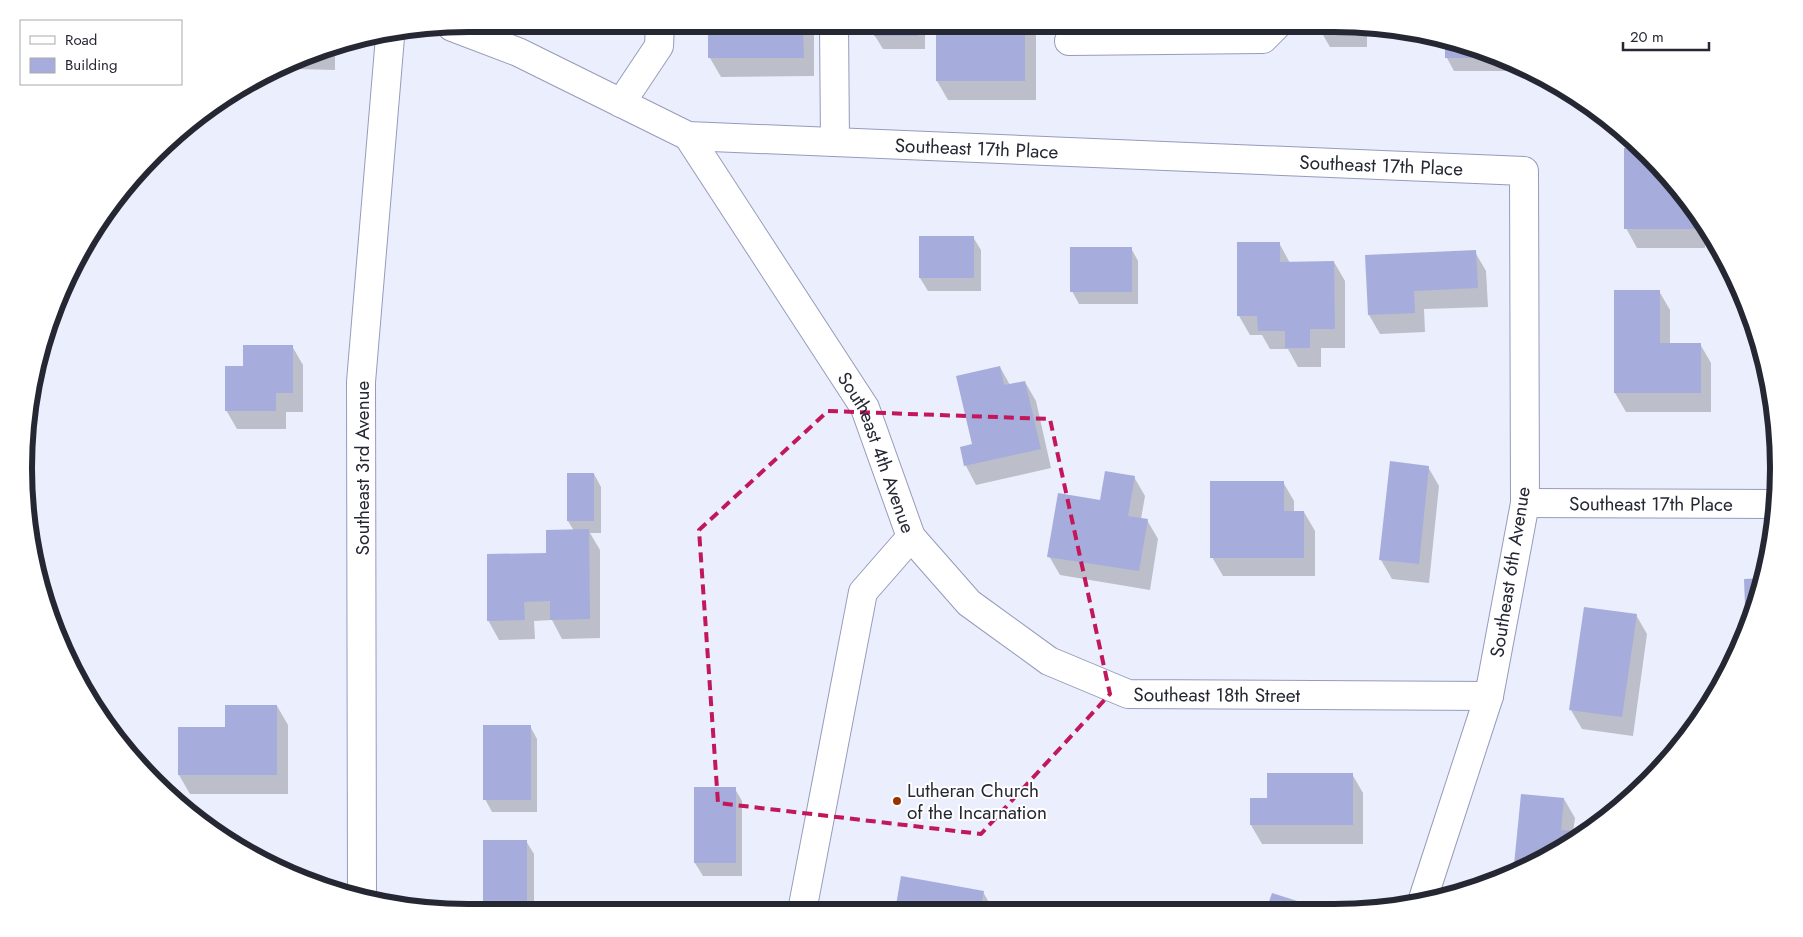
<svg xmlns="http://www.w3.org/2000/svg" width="1803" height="937" viewBox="0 0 1803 937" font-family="Jost,sans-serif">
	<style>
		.shadow { fill: #0003 }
		.building { fill: #a6addc }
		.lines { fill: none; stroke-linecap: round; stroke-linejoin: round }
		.minor-casing { stroke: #969bbb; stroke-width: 30 }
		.minor { stroke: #fff; stroke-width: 28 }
		.marked { fill: none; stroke: #c2185b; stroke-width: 4; stroke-dasharray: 10 6; stroke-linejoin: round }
		.poi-dot { fill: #973300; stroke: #fff; stroke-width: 2 }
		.labels { text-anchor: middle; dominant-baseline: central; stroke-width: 4; stroke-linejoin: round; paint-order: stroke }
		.street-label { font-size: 19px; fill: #252733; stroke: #fff }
		.poi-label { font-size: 19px; fill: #252733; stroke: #fff; text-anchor: start }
		.rim { fill: none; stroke: #252733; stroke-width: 6 }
	</style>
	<rect width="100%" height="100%" fill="#ebeefc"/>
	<path class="shadow" d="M709,24H814V76L721,77L710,58Z
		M875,24H925V49H883L875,36Z
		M937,24H1029L1036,36V100H948L937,81Z
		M1124,24L1267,25L1135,43Z
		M1319,25H1363L1385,28H1367V47H1330L1319,28Z
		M1447,38L1522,66V71H1454L1447,58Z
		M335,46V70L296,69L293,65L325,47Z
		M1669,175L1705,226V248H1637L1626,228Z
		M973,237L981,250V291H928L920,278Z
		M1238,243H1279L1290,263L1334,262L1345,281V348H1321V367H1298L1288,349H1270L1262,335H1250L1239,316Z
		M1131,248L1138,261V304H1079L1072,291Z
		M1475,252L1486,271L1488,307L1424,309L1425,332L1380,334L1369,315Z
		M1659,291L1670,310V344H1700L1711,363V412H1626L1615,393Z
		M292,346L303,365V412H286V429H237L226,410L244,368Z
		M1000,367L1010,385L1025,382L1036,401L1051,468L976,485L966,466L961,448L973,445Z
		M32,421V464H28Z
		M1428,467L1439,486L1429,583L1392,579L1381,560Z
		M594,474L601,487V533H590L600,550V638L562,639L552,620L534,621L535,639L499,640L488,620L547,555L574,531L568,521Z
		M1134,477L1145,496L1141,519L1147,520L1158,539L1150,590L1060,575L1049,556L1102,501Z
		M1283,482L1294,501V512H1304L1315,531V576H1223L1212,557Z
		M1636,615L1647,634L1633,736L1582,729L1571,710Z
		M277,706L288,725V794H190L179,775L226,728Z
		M530,726L537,739V812H492L485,799Z
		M1352,774L1363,793V844H1262L1251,825L1269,800Z
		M735,789L742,801V876H703L695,863Z
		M1564,799L1575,818L1573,832L1587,833L1582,838L1515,874Z
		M526,841L534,854V912H491L485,902Z
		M983,892L994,911H896Z"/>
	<path class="building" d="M708,24H803L804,58H708Z
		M874,24H918V36H874Z
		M936,24H1025V81H936Z
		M1318,25H1357V29H1318Z
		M1445,38L1450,39L1501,58H1445Z
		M1624,148H1640L1669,175L1695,212V229H1624Z
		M919,236H974V278H919Z
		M1237,242H1280V262L1334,261L1335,329H1310V348H1285V331H1258L1257,316H1237Z
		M1070,247H1132V292H1070Z
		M1476,250L1478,288L1414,291L1415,313L1368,315L1365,255Z
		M1614,290H1660V343H1701V393H1614Z
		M243,345H293V393H276V411H225V366H243Z
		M1000,366L1004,385L1025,381L1041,449L964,466L960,447L972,444L956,376Z
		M1390,461L1429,466L1419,564L1379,560Z
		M1105,471L1135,476L1128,516L1148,519L1139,571L1047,557L1058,493L1100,500Z
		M567,473H594V521H567Z
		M1210,481H1284V511H1304V558H1210Z
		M589,529L590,619L550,620V601L524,602L525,620L487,621V554L546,553V530Z
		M1765,578L1764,584L1746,632L1744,579Z
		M1584,607L1637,614L1622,717L1569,710Z
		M225,705H277V775H178V727H225Z
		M483,725H531V800H483Z
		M1267,773H1353V825H1250V798H1267Z
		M694,787H736V863H694Z
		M1521,794L1564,798L1561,830L1589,832L1582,838L1513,875Z
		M483,840H527V902H483Z
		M901,876L984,891L980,911H895Z
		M1272,893L1313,906L1312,910H1266Z"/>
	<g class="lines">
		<g class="minor-casing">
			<g id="minor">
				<path d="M834,24L835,142"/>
				<path id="s1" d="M452,27L518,52L688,136L1524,171L1525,503L1489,696L1422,902"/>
				<path d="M1069,41L1263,39L1277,25"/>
				<path d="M621,103L659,46L660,24"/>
				<path id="s2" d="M688,136L865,408L911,537L863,592L802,911"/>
				<path id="s3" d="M1525,503L1777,504"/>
				<path id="s4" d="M911,537L969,603L1049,661L1128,694L1489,696"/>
				<path d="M362,900L361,382L390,37"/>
			</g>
		</g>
		<use href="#minor" class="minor"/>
	</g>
	<path class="marked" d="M828,411L1050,419L1110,694L981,834L718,803L699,530Z"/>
	<circle class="poi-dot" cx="897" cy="801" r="5"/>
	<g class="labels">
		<g class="street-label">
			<text stroke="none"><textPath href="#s1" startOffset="549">Southeast 17th Place</textPath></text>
			<text stroke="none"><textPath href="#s1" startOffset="954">Southeast 17th Place</textPath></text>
			<text stroke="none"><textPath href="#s2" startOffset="370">Southeast 4th Avenue</textPath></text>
			<text transform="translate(362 468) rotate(-90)">Southeast 3rd Avenue</text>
			<text stroke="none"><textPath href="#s3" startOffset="126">Southeast 17th Place</textPath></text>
			<text transform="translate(1510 572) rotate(-81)">Southeast 6th Avenue</text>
			<text stroke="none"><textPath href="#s4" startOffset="361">Southeast 18th Street</textPath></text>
		</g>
		<g class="poi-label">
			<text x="907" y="790">Lutheran Church<tspan x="907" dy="22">of the Incarnation</tspan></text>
		</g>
	</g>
	<path d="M0 0H1803V937H0ZM468 32H1334A436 436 0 0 1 1770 468V468A436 436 0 0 1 1334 904H468A436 436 0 0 1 32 468V468A436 436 0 0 1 468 32Z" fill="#fff" fill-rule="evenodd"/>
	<path class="rim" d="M468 32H1334A436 436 0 0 1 1770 468V468A436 436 0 0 1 1334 904H468A436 436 0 0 1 32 468V468A436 436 0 0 1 468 32Z"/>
	<rect x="20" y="20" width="162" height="65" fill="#ffffff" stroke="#a8a9ad"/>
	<rect x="30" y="36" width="25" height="8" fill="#ffffff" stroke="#a8a9ad"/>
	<text x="65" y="45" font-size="15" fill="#252733">Road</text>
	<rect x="30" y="58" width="25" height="15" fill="#a6addc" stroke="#a8a9ad"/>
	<text x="65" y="70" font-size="15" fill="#252733">Building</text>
	<path d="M1623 42v8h86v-8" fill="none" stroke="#252733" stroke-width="2.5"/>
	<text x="1630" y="42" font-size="15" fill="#252733" stroke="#ffffff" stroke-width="4" paint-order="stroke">20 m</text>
</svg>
